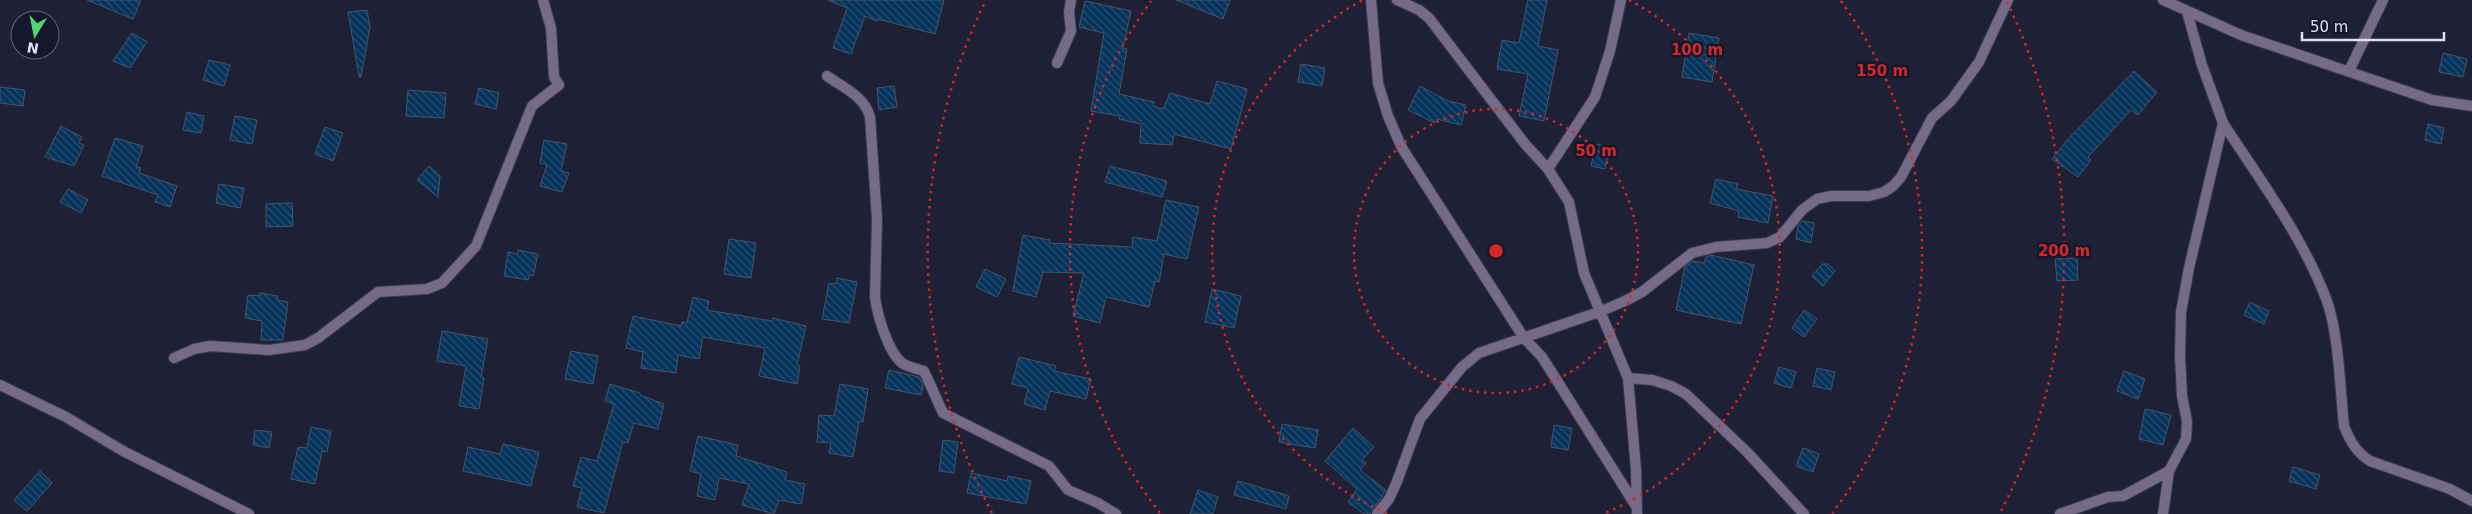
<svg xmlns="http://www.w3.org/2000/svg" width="2472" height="514" viewBox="0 0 2472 514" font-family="'DejaVu Sans',sans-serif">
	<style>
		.building { fill: url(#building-back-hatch); stroke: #455669 }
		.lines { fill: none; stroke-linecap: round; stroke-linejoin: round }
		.minor-casing { stroke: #393c4f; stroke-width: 12 }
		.minor { stroke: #756a88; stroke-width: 10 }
		.ring { fill: none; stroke: #d62828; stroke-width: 2.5; stroke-dasharray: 2.5 5 }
		.centre { fill: #d62828; stroke: #15182b; stroke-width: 2.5 }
		.ring-label { font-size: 15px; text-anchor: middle; font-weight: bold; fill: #d62828; stroke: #15182b; stroke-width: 5; stroke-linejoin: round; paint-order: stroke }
	</style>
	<defs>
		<pattern id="building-back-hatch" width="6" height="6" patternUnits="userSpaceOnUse" patternTransform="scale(1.25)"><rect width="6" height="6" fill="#05335b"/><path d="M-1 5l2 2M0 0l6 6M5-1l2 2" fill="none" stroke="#295073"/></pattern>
	</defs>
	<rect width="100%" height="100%" fill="#1e2135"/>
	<path class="building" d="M87,0H141L133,19Z
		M828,0H944L935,34L878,19L877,21L865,16L851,54L833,48L847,8Z
		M1176,0H1230L1223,19Z
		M1528,0H1547L1538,46L1558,50L1544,121L1519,116L1528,74L1497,69L1502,40L1519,43Z
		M1085,1L1131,11L1123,48L1127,49L1119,94L1154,102L1153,106L1163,109L1170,93L1210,104L1217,81L1247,89L1231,149L1174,134L1172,145L1140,143L1141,124L1119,119L1120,116L1091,111L1104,33L1079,27Z
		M367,10L370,27L361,77H359L348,12Z
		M132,33L147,42L130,68L113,61Z
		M1689,33L1719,38L1712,82L1682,77Z
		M2443,53L2467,59L2463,77L2439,72Z
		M209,60L230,65L224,86L203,80Z
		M1301,64L1325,68L1322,86L1298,82Z
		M2134,71L2157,92L2138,115L2131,110L2088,157L2091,160L2078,177L2052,159L2068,139Z
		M894,86L897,107L879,110L877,88Z
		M1420,86L1448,101L1466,105L1461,125L1437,119L1435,123L1408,110Z
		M0,87L25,90L23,106L0,103Z
		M479,88L499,93L496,109L475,104Z
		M408,90L446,93L444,118L406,116Z
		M187,112L204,116L201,133L183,130Z
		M235,116L257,120L252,144L230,140Z
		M2428,124L2444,128L2441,144L2425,140Z
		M61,126L82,137L79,143L84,145L74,166L45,157Z
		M325,127L343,133L333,161L315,154Z
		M115,138L143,146L136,167L141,168L139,173L177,186L170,207L155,202L158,195L102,176Z
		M544,140L567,144L561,171L569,173L562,192L540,186L547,165L540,163Z
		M1596,144L1610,147L1605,169L1591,166Z
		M429,166L440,176L438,197L417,180Z
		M1110,166L1167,181L1162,197L1105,182Z
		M1716,179L1738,184L1736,189L1773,196L1768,223L1738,217L1739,211L1710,203Z
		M219,184L244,188L240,208L216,203Z
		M68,189L88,200L81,213L60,202Z
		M1166,200L1199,207L1187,259L1164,254L1159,282L1155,281L1149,307L1106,297L1100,323L1073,316L1084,273L1043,272L1036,297L1013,291L1023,235L1050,240L1049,243L1132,247L1133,237L1157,241Z
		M292,203L293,226L266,227V204Z
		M1802,221L1814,223L1811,243L1796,239L1798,226Z
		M729,239L756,243L751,278L724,274Z
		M518,250L538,254L533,276L529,275L528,280L504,276L508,252L518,254Z
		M1711,255L1754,265L1741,324L1676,310L1685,267L1693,261L1704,263L1706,257Z
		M2077,258L2078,280L2057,281L2055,259Z
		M1822,264H1828L1835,271L1823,286L1812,276Z
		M985,269L1006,279L997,297L976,287Z
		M837,278L857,282L849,323L822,319L829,283L836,284Z
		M1212,289L1241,296L1234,328L1205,322Z
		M260,293L278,296L277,300L288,302L283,340H261L262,321L245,318L248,295L260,296Z
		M693,297L709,301L707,310L772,321L773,318L806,326L797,365L800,366L797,384L759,376L765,348L703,337L699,359L678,355L676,373L641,368L643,352L626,348L633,316L681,326L682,322L687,323Z
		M2250,302L2269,311L2264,324L2244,315Z
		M1804,310L1817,319L1804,337L1792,328Z
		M442,331L488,339L481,377L484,378L479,409L459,406L466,366L437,361Z
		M571,351L598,356L593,384L565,379Z
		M1019,357L1056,366L1054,371L1091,379L1086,399L1050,391L1045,410L1024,404L1028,388L1012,384Z
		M1779,367L1796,372L1791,388L1774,383Z
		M1817,368L1835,372L1831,390L1813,386Z
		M889,370L919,377L923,385L921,395L885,388Z
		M2124,371L2145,379L2138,399L2117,391Z
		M610,384L640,393V395L664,404L658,429L634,423L628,443L623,442L604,513L577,507L582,488L573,486L581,457L597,461L614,404L605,401Z
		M840,384L868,389L863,422L859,421L853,457L829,453L831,443L817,442L819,415L834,416Z
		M2145,409L2171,415L2163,445L2139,439Z
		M1282,424L1318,430L1315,448L1279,442Z
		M1554,425L1572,428L1568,450L1551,447Z
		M311,427L331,431L327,452L322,451L315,484L291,479L298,447L307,448Z
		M1353,428L1374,447L1362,460L1366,463L1360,470L1386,490L1370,514H1364L1348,502L1357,489L1325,461Z
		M255,430L272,432L269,448L253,445Z
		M698,436L738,445L736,456L787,472L785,480L805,484L801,504L779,500L774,514L742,505L749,484L719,478L715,500L697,496L701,474L690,471Z
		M943,440L958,442L954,473L939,471Z
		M503,444L539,452L531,486L463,471L468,447L500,454Z
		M1803,448L1819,454L1813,472L1796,466Z
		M2293,467L2320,475L2316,489L2289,481Z
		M40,471L52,483L27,511L14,500Z
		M971,473L1007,481L1008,476L1031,481L1026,504L967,493Z
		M1238,481L1289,496L1286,509L1234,495Z
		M1198,490L1218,497L1213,514H1190Z"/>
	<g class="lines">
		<g class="minor-casing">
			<path id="minor" d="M1371,0L1378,83L1388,116L1402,148L1524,338L1542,357L1636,506
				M1397,0L1419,10L1429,18L1525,144L1548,169L1569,202L1584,273L1628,378L1636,469L1637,514
				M2163,0L2241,35L2432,100L2472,106
				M1057,63L1071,31L1069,12L1071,0
				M2349,71L2383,0
				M827,76C844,88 864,96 870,117L877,219L875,297C877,314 888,352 902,363C908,367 917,369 924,371L943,413L1049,466L1068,490L1098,503L1116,514
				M2223,123C2260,180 2303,237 2327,301C2339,336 2340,389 2344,426C2350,441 2356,452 2370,461L2450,489L2472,501
				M1548,169L1595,97L1610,51L1621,0
				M174,358L194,349L210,346L269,350L305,345L318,338L378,292L427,289L442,283L476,246L532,106L559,85L554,77L551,28L543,0
				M1628,378L1652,380L1671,386L1686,394L1747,452L1804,514
				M0,385L66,417L123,451L249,514
				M1377,514L1389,499L1396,484L1420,419L1462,367L1479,353L1599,312L1627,300L1642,292L1692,253L1716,247L1767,243L1780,237L1802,210L1817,199L1831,196H1869L1884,192L1893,186L1901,177L1932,118L1951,101L1979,62L2008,0
				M2060,514L2108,497L2123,496L2169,471
				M2163,514L2169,471L2186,439L2187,421L2182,396L2180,356L2181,312L2189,268L2223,123L2202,65L2187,12"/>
		</g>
		<use href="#minor" class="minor"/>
	</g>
	<g class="ring">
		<circle cx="1496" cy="251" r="142"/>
		<path d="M1387 513A284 284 0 0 1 1363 0M1629 0A284 284 0 0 1 1605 513"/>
		<path d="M1160 513A426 426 0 0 1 1151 1M1841 1A426 426 0 0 1 1832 513"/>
		<path d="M992 513A568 568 0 0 1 985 2M2007 2A568 568 0 0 1 2000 513"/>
	</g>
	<circle cx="1496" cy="251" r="8" class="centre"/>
	<g class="ring-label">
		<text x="1697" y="55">100 m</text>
		<text x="1882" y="76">150 m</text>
		<text x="1596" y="156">50 m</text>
		<text x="2064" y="256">200 m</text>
	</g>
	<g transform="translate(35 35) rotate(190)"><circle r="24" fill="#15182b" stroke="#656879"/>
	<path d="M0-4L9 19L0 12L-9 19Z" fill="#54d672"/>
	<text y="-8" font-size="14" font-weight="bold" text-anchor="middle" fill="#dee1ef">N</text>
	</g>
	<path d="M2302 32v8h142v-8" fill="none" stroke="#dee1ef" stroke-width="2.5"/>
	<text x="2310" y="32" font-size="15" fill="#dee1ef" stroke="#15182b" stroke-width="4" paint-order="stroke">50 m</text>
</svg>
